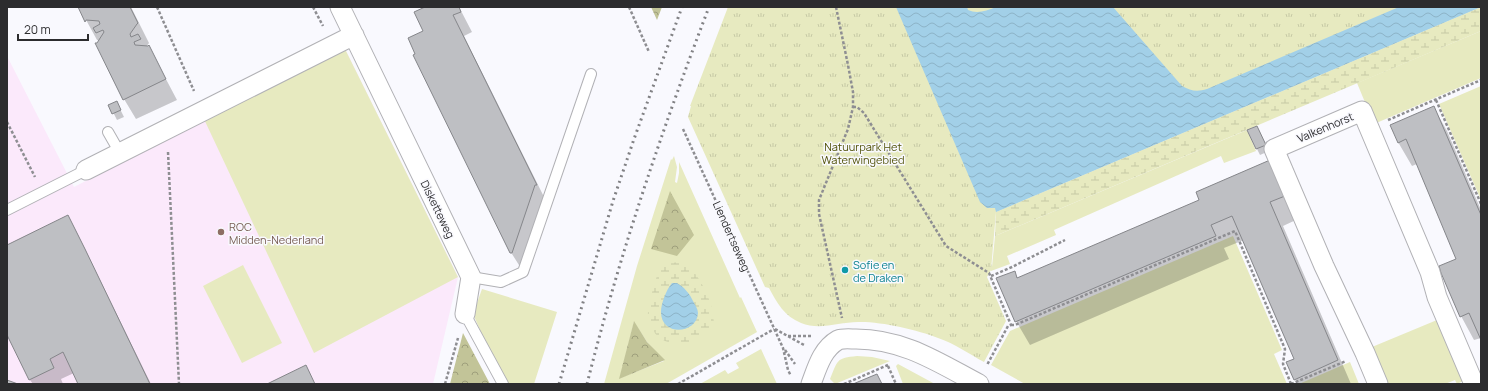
<svg xmlns="http://www.w3.org/2000/svg" width="1488" height="391" viewBox="0 0 1488 391" font-family="Manrope,sans-serif">
	<style>
		.education { fill: #fbe9fb }
		.grass { fill: #e7eac0; fill-rule: evenodd }
		.forest { fill: url(#forest-crowns) }
		.wetland { fill: url(#wetland-marsh); fill-rule: evenodd }
		.park { fill: url(#park-tufts) }
		.water { fill: url(#water-waves) }
		.shadow { fill: #0003 }
		.building { fill: #bebfc3; stroke: #85868a }
		.lines { fill: none; stroke-linecap: round; stroke-linejoin: round }
		.service-casing { stroke: #b1b1b5; stroke-width: 12 }
		.minor-casing { stroke: #b1b1b5; stroke-width: 21 }
		.path { stroke: #8e8e92; stroke-width: 2.5; stroke-dasharray: 3 2; stroke-linecap: butt }
		.service { stroke: #fff; stroke-width: 10 }
		.minor { stroke: #fff; stroke-width: 19 }
		.rail { stroke: #818184; stroke-width: 3; stroke-dasharray: 2 4; stroke-linecap: butt }
		.education-dot { fill: #8d6e63; stroke: #f9f9fe; stroke-width: 1.5 }
		.culture-dot { fill: #0f9aa8; stroke: #f9f9fe; stroke-width: 1.5 }
		.labels { text-anchor: middle; dominant-baseline: central; stroke-width: 3; stroke-linejoin: round; paint-order: stroke }
		.street-label { font-size: 11px; fill: #2c2c2e; stroke: #f9f9fe }
		.park-label { font-size: 11px; fill: #525309; stroke: #f9f9fe }
		.education-label { font-size: 11px; fill: #785e54; stroke: #f9f9fe; text-anchor: start }
		.culture-label { font-size: 11px; fill: #0d838f; stroke: #f9f9fe; text-anchor: start }
	</style>
	<defs>
		<pattern id="forest-crowns" width="20" height="18" patternUnits="userSpaceOnUse"><rect width="20" height="18" fill="#c2c498"/><path d="M2 6a3 3 0 1 1 6 0M12 15a3 3 0 1 1 6 0" fill="none" stroke="#9e9f7c"/></pattern>
		<pattern id="wetland-marsh" width="20" height="14" patternUnits="userSpaceOnUse"><rect width="20" height="14" fill="#e7eac0"/><path d="M1 5h8M5 5V1M11 12h8M15 12V8" fill="none" stroke="#c6c9a5"/></pattern>
		<pattern id="park-tufts" width="24" height="20" patternUnits="userSpaceOnUse"><rect width="24" height="20" fill="#e7eac0"/><path d="M3 7l-1-3M5 7V3M7 7l1-3M15 17l-1-3M17 17v-4M19 17l1-3" fill="none" stroke="#c6c9a5"/></pattern>
		<pattern id="water-waves" width="16" height="10" patternUnits="userSpaceOnUse"><rect width="16" height="10" fill="#a2d0e8"/><path d="M0 5q4-4 8 0t8 0" fill="none" stroke="#8cb3c7"/></pattern>
	</defs>
	<rect width="100%" height="100%" fill="#f9f9fe"/>
	<path class="education" d="M345,49L458,277L433,384H7V56L74,187Z"/>
	<path class="grass" d="M892,7L992,267L995,236L1247,130L1256,151L1224,163L1221,156L1054,230L1056,235L1007,256L1010,264L991,271Z
		M1481,31V78L1374,124L1357,83Z
		M345,49L458,277L314,353L203,117Z
		M1481,86V200L1439,104Z
		M674,156L677,167L675,182L677,183L679,173V162L740,298L741,297L757,332L666,384H604L637,266L671,159L672,160ZM634,322L647,342L664,361L620,378Z
		M1233,236L1282,350L1274,354L1287,384H1025L991,365L1010,331Z
		M243,265L282,343L242,363L203,286Z
		M482,289L557,312L534,384H504L473,314Z
		M1437,320L1463,381L1457,384L1455,380L1445,384H1388L1372,347Z
		M761,349L777,384H700L725,370L728,374L739,368L736,363Z
		M857,356L872,357L890,361L835,384L830,379C838,360 836,358 857,356Z
		M1350,362L1359,384H1299Z
		M898,364L935,384H903L896,366Z"/>
	<path class="forest" d="M651,7H662L657,20Z
		M670,191L694,235L677,256L651,249Z
		M634,321L647,342L665,360L619,379Z
		M463,333L490,384H450Z"/>
	<path class="wetland" d="M896,7L996,212L1481,7V31L995,236L996,212Z
		M678,262L687,264L697,276L706,291L711,305L714,322C700,339 683,351 661,339C655,335 650,326 648,319C647,309 651,298 653,288C658,273 659,264 678,262ZM673,283H677L689,294L698,313C692,340 649,335 665,296C667,291 669,286 673,283Z"/>
	<path class="park" d="M728,7H1481L996,212L991,270L987,277L1006,321L984,362C969,354 954,343 938,338C918,330 883,322 861,322C841,321 821,331 801,323C784,316 777,303 769,288L765,287L688,117L691,106H690Z"/>
	<path class="water" d="M896,7H967L968,10C977,14 986,11 996,7H1113L1182,86C1191,91 1197,92 1207,89L1399,7H1481L996,212L995,208H987L980,202Z
		M672,283H677C684,287 690,294 693,301C695,305 698,309 698,313C697,334 661,337 661,312C661,304 666,290 672,283Z"/>
	<path class="shadow" d="M79,7H131L149,43L146,47H149L177,100L136,119L124,99L100,41L97,40Z
		M427,7H459L472,32L464,36L548,205L524,273L512,254L415,55L425,31Z
		M110,106L120,109L124,117L117,120Z
		M1434,108L1447,131L1481,210V338L1474,340L1461,316L1457,260L1417,164L1412,166L1398,142Z
		M1257,127L1269,151L1260,155L1248,131Z
		M1270,162L1298,219L1283,226L1351,384H1297L1295,379V360L1244,240L1224,248L1229,259L1030,345L1016,321L1014,272L1018,278L1201,201Z
		M68,216L79,237L151,384H79L74,373L61,379L63,384H33L30,380L7,333V246Z"/>
	<path class="building" d="M78,7H130L138,23L137,24L130,34L131,37L138,34L141,39L134,42L135,45L148,46L149,45L166,79L123,100L95,43H97L104,32L103,30L96,33L93,28L100,24L99,21L86,20L85,22Z
		M425,7H459L461,12L453,15L537,185H535L512,253H510L413,55L415,54L408,38L423,31L414,12Z
		M117,101L121,110L112,114L108,105Z
		M1434,106L1481,215V340L1469,313L1460,317L1441,273L1439,266L1456,259L1406,139L1398,143L1390,125Z
		M1257,126L1266,145L1256,149L1247,130Z
		M1270,160L1285,196L1270,202L1338,360L1294,380L1286,362L1294,359L1232,216L1211,225L1216,236L1015,322L996,278L1015,271L1017,278L1199,200L1196,192Z
		M68,215L85,249L150,384H78L63,352L50,359L54,368L29,380L7,335V245Z
		M306,365L315,384H267Z
		M877,374L882,384H853Z
		M7,380L18,384H7Z"/>
	<g class="lines">
		<g class="service-casing">
			<path id="service" d="M108,132L120,153
				M7,210L86,170
				M471,277L501,282L523,272L591,74
				M465,314L503,384"/>
		</g>
		<g class="minor-casing">
			<path id="minor" d="M340,7L471,277L465,314
				M86,170L354,35
				M811,384C817,368 822,349 838,340C843,338 851,339 856,339C904,339 939,363 979,384
				M1378,384L1365,353L1324,266L1274,149L1362,111L1430,272L1437,297L1474,384"/>
		</g>
		<path class="path" d="M157,7L194,91
			M313,7L323,26
			M629,7L649,52
			M836,7L848,65L853,92V107L848,129L819,200V214L842,318
			M1436,100L1481,204
			M853,107H857L864,113L946,246L989,273L1011,325L1008,326L987,365
			M1388,120L1481,80
			M7,122L35,177
			M683,129L783,348L788,370L791,376
			M168,152L179,384
			M991,276L1012,267L1065,240
			M1011,325H1015L1235,231L1285,349L1283,364L1291,384
			M775,329L804,345
			M788,336H811
			M785,350L795,364
			M888,366L896,384
			M445,384L458,338
			M678,384L774,329
			M844,384L888,365
			M1291,384L1346,361"/>
		<use href="#service" class="service"/>
		<use href="#minor" class="minor"/>
		<path class="rail" d="M559,384L613,201L634,139L682,7
			M587,384C619,256 662,130 709,7"/>
	</g>
	<circle class="education-dot" cx="221" cy="232" r="4"/>
	<circle class="culture-dot" cx="845" cy="270" r="4"/>
	<g class="labels">
		<g class="street-label">
			<text transform="translate(1325 127) rotate(-23)">Valkenhorst</text>
			<text transform="translate(438 209) rotate(64)">Disketteweg</text>
			<text transform="translate(732 236) rotate(66)">Liendertseweg</text>
		</g>
		<g class="park-label">
			<text x="863" y="146">Natuurpark Het<tspan x="863" dy="13">Waterwingebied</tspan></text>
		</g>
		<g class="education-label">
			<text x="229" y="226">ROC<tspan x="229" dy="13">Midden-Nederland</tspan></text>
		</g>
		<g class="culture-label">
			<text x="853" y="264">Sofie en<tspan x="853" dy="13">de Draken</tspan></text>
		</g>
	</g>
	<rect width="1488" height="391" fill="none" stroke="#2c2c2e" stroke-width="16"/>
	<path d="M18 34v6h70v-6" fill="none" stroke="#2c2c2e" stroke-width="2"/>
	<text x="24" y="34" font-size="12" fill="#2c2c2e" stroke="#f9f9fe" stroke-width="3" paint-order="stroke">20 m</text>
</svg>
